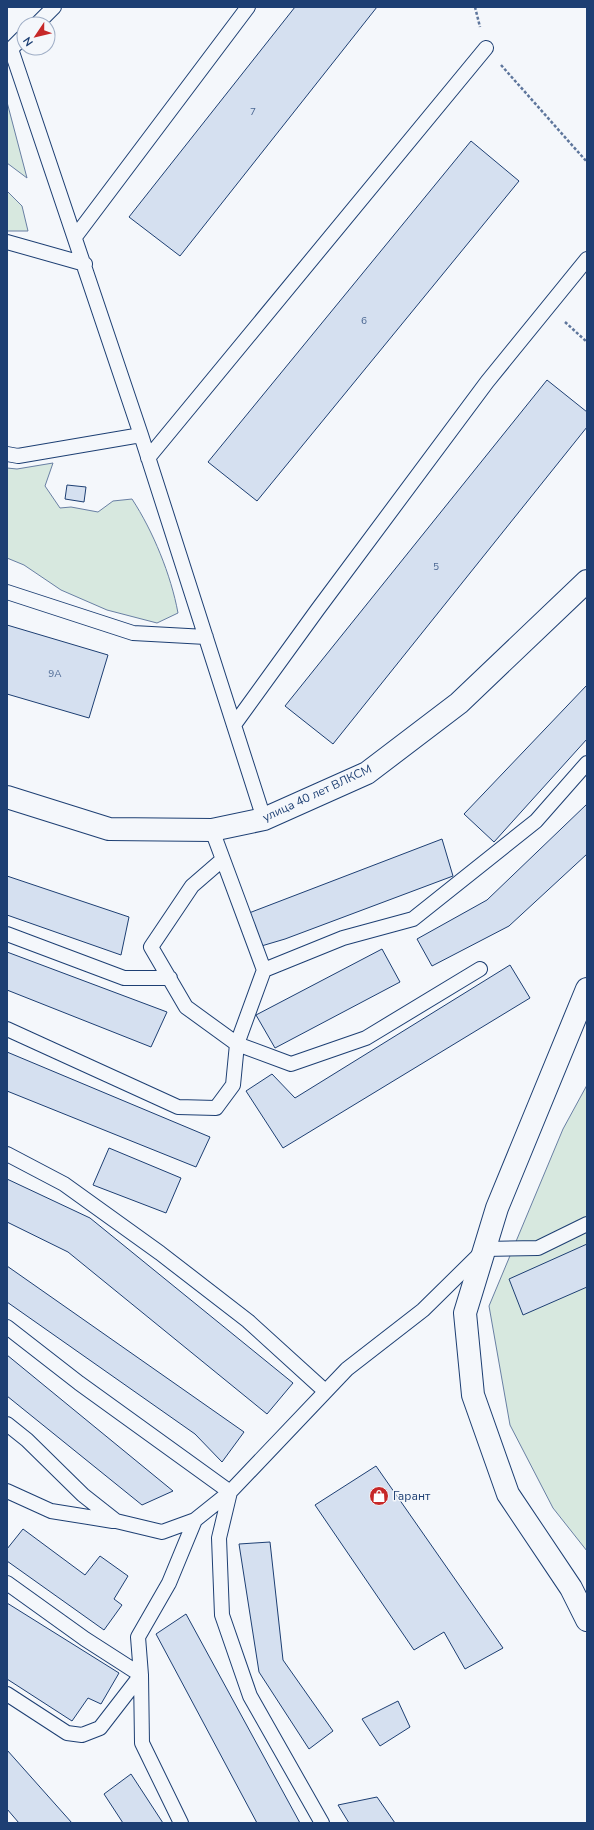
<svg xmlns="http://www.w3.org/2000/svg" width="594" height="1830" viewBox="0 0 594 1830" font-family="'Nunito Sans',sans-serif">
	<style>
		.green { fill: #d7e8df; stroke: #687fa3 }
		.building { fill: #d5e0f0; stroke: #1d3f73 }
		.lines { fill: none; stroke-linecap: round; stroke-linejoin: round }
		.lane-casing { stroke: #1d3f73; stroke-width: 16 }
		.street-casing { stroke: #1d3f73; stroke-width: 24 }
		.secondary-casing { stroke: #1d3f73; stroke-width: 24 }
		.path { stroke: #5e769c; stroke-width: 2.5; stroke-dasharray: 3 2; stroke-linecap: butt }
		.lane { stroke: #f4f7fb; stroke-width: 14 }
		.street { stroke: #f4f7fb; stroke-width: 22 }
		.secondary { stroke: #f4f7fb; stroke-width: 22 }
		.labels { text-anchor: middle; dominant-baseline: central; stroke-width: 3; stroke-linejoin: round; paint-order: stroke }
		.number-label { font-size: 10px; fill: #4b6792 }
		.street-label { font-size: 12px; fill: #1d3f73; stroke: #f4f7fb }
		.poi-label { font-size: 12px; fill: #1d3f73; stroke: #f4f7fb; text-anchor: start }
	</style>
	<rect width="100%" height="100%" fill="#f4f7fb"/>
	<path class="green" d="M7,102L27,178L7,163Z
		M7,191L22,206L28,231H7Z
		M53,463L45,486L60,508L71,507L98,512L113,501L132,499C153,531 171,575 178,613L157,623L107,610L61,590L24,565L7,558V468L17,469Z
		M587,1085V1551L553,1508L510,1425L489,1306L563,1129Z"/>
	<path class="building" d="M295,7H377L180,256L129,217Z
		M471,141L519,181L257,501L208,462Z
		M547,380L587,412V427L333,744L285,706Z
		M67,485L86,487L84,502L65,499Z
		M7,625L108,655L89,718L7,694Z
		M587,685V739L494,842L464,814Z
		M587,804V854L509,926L432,966L417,939L487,900Z
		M442,839L453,876L285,939L258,947L249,913Z
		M7,876L129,917L121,955L7,915Z
		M382,949L400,982L275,1048L256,1015Z
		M7,952L167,1012L151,1047L7,990Z
		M510,965L530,998L283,1148L246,1091L272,1074L295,1098Z
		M7,1052L210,1137L196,1167L7,1091Z
		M109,1148L181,1178L166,1213L93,1185Z
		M7,1179L90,1218L293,1383L267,1414L68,1252L7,1222Z
		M587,1244V1287L523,1315L509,1279Z
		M7,1266L244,1432L222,1462L195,1434L7,1302Z
		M7,1355L173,1491L142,1505L7,1396Z
		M376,1466L503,1648L465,1669L444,1632L414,1650L315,1505Z
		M23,1529L85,1575L100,1556L128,1576L114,1599L122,1605L104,1630L7,1561V1549Z
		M270,1542L283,1660L333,1731L309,1749L259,1672L239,1544Z
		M7,1603L119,1673L101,1704L88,1698L72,1721L7,1679Z
		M186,1614L300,1823H257L156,1634Z
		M398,1701L410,1727L380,1746L362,1719Z
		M7,1750L72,1823H19L7,1809Z
		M131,1774L163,1823H123L104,1794Z
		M377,1797L395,1823H349L338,1805Z"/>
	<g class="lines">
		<g class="lane-casing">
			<path id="lane" d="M37,24L54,7
				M24,36L11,49L141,435L264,819
				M75,237L248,7
				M7,242L85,264
				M7,454L18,456L141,435
				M148,458L486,48
				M7,592L133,633L206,637
				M234,725L318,609L487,382L587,259
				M212,830L264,970L343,938L413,919L536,821L587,763
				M222,860L192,886L151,947L186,1007L237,1044L291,1064L366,1038L480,969
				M7,934L124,978H170
				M7,1029L178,1107L216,1108L233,1085L237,1044L264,970
				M7,1154L64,1184L160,1253L248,1321L325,1391
				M7,1327L79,1383L230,1492
				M7,1424L27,1440L83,1495L116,1521L162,1532L195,1520L230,1492L347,1369L423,1310L485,1249L538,1248L587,1224
				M7,1491L51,1511L113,1521
				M230,1492L219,1538L222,1615L250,1696L322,1823
				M7,1583L85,1639L141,1675L100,1728L82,1735L67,1733L7,1694
				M181,1823L142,1743L141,1675L138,1637L169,1583L195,1520"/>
		</g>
		<g class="street-casing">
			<path id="street" d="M7,797L109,829L212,830L264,819L367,773L459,703L587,581"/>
		</g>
		<g class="secondary-casing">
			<path id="secondary" d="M587,989L497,1208L465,1313L473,1395L508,1494L571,1588L587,1620"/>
		</g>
		<path class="path" d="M475,7L480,27
			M501,65L587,162
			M565,322L587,342"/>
		<use href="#lane" class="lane"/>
		<use href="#street" class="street"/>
		<use href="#secondary" class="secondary"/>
	</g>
	<defs>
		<g id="shop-disc" transform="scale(1)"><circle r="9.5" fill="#c62828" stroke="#f4f7fb"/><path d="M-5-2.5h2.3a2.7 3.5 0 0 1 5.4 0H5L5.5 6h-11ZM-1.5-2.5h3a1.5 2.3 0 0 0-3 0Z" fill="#fff"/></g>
	</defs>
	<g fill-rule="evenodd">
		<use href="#shop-disc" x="379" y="1496"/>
	</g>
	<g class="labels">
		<g class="number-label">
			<text x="253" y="112">7</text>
			<text x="364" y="321">6</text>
			<text x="436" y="567">5</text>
			<text x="55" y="674">9А</text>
		</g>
		<g class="street-label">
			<text transform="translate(317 793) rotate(-25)">улица 40 лет ВЛКСМ</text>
		</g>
		<g class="poi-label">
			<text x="393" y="1496">Гарант</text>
		</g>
	</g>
	<rect width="594" height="1830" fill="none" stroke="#1d3f73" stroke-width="16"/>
	<g transform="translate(36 36) rotate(235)"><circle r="19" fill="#f4f7fb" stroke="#9eadc5"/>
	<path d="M0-3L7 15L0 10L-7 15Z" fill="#c62828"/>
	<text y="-6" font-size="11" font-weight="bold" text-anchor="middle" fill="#1d3f73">N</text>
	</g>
</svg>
